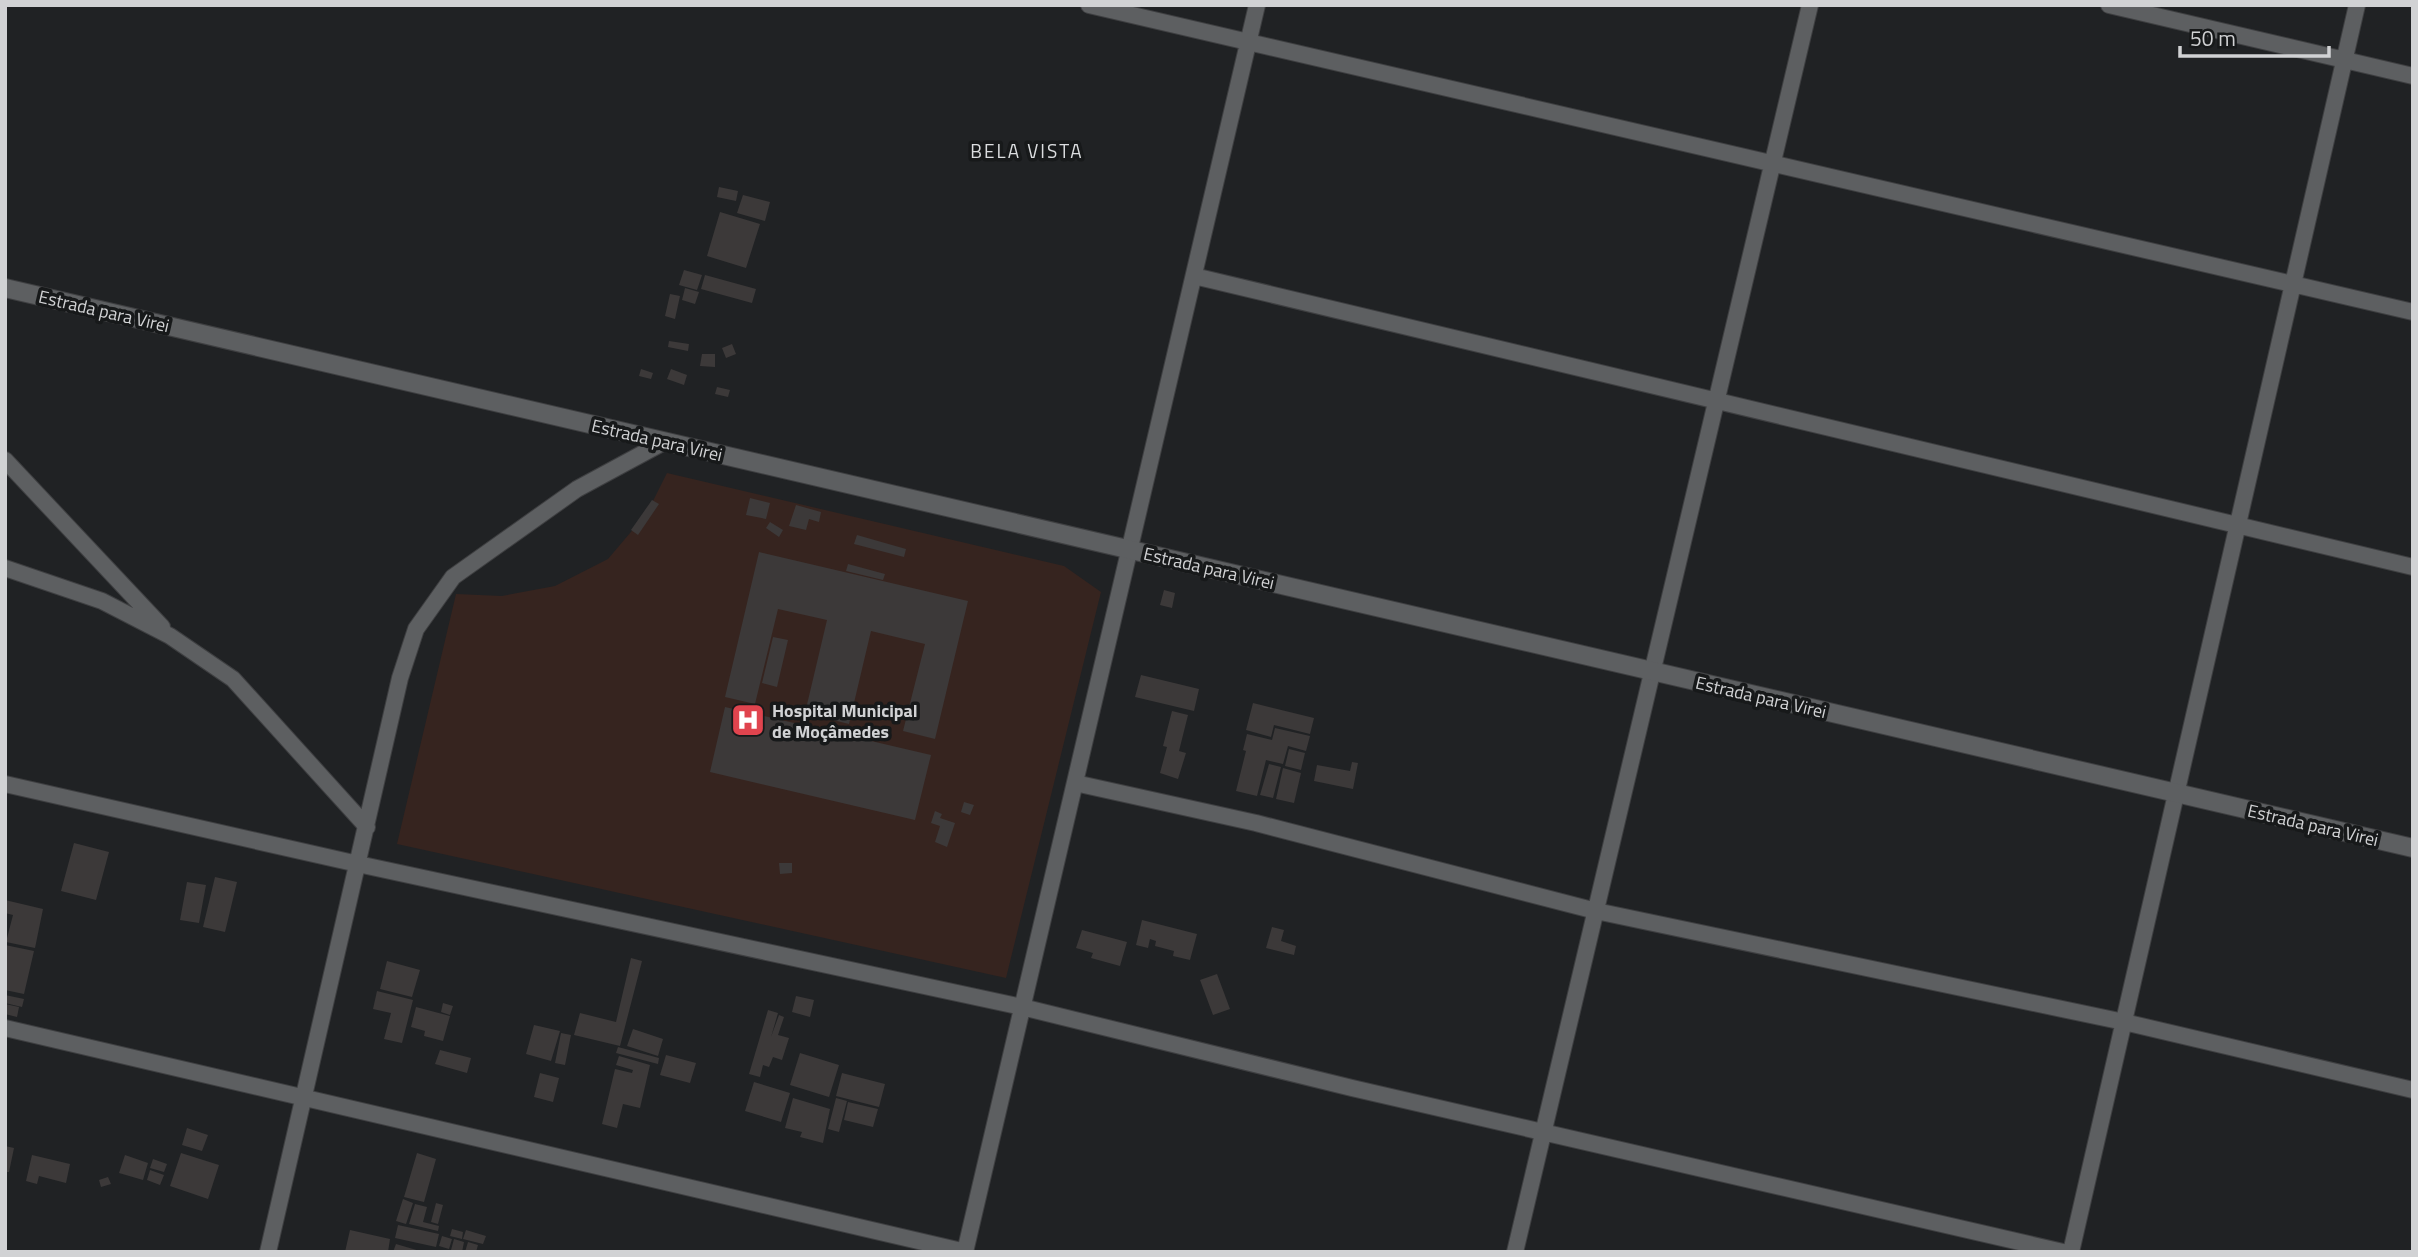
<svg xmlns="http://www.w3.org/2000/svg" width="2418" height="1257" viewBox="0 0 2418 1257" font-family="'Titillium Web',sans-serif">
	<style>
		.medical { fill: #36241f }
		.building { fill: #3c3939 }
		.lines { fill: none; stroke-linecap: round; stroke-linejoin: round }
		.street-casing { stroke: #3e3f41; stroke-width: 18 }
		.secondary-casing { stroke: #3e3f41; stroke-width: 20 }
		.street { stroke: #5d5f61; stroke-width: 16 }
		.secondary { stroke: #5d5f61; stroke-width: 18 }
		.labels { text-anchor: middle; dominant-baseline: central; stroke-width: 7; stroke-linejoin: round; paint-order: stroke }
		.street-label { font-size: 18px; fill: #d1d2d4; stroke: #17191a }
		.poi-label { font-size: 18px; font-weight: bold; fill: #d1d2d4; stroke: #17191a; text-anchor: start }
		.neighbourhood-label { font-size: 19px; letter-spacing: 2px; fill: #dbdddf; stroke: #17191a }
	</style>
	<rect width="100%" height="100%" fill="#202224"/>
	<path class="medical" d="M667,473L1064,566L1101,592L1006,978L397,844L456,594L502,596L555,586L608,559L647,513Z"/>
	<path class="building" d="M719,187L738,191L736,201L717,197Z
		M743,195L770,202L765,221L737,213Z
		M720,212L760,224L746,268L707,256Z
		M684,270L702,275L697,290L679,285Z
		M705,275L756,289L752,303L701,289Z
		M685,288L699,292L695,304L682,300Z
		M670,294L680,296L675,319L665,316Z
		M669,341L689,344L688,351L668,347Z
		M732,344L736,354L726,358L722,348Z
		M702,354H715V367L700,366Z
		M641,369L653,373L651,379L639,376Z
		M671,369L687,375L684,385L667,379Z
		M717,387L730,390L728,397L715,394Z
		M750,498L770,503L766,519L746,515Z
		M652,500L659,504L638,535L631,530Z
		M796,505L821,512L819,522L809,519L806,530L789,526Z
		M770,522L783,530L779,537L766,528Z
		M857,535L906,549L904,557L854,544Z
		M759,552L968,601L935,739L903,731L925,644L871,631L849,724L805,713L827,620L778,609L755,704L725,697Z
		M848,564L885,574L883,580L846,571Z
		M1164,590L1175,593L1172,608L1160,605Z
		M773,637L788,640L777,687L762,683Z
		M1141,675L1199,689L1194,711L1135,697Z
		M1253,703L1314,718L1310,734L1274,725L1271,737L1246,730Z
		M725,707L931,755L915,820L710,772Z
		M1172,711L1188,715L1179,751L1186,753L1178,779L1160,773L1167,747L1163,746Z
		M1275,728L1310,736L1306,751L1288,746L1283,764L1266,760L1257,796L1236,791L1246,751L1243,750L1247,734L1272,740Z
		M1289,749L1305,753L1301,770L1285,766Z
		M1352,762L1358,763L1353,789L1314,781L1317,765L1350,771Z
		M1269,764L1281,767L1273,798L1260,795Z
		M1283,768L1301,773L1294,803L1276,799Z
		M964,802L974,805L970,815L961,812Z
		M935,811L942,814L940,818L955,823L947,847L935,842L940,826L931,823Z
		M74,843L109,852L96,900L61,891Z
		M779,863H792V873L780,874Z
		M215,877L237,882L225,932L203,927Z
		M187,882L206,885L199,923L180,920Z
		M5,900L43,909L35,948L6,942L13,915L5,913Z
		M1142,920L1197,934L1190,960L1173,956L1174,951L1155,946L1156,941L1150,939L1148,948L1136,945Z
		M1272,927L1284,930L1281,941L1296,946L1294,955L1266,948Z
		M1082,930L1127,942L1120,966L1091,958L1093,953L1076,948Z
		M5,945L34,951L24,994L5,990Z
		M631,958L642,961L620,1046L574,1035L580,1013L616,1022Z
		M387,961L420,970L412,997L380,989Z
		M1217,974L1230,1009L1213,1015L1200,980Z
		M377,991L413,1000L402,1043L384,1039L391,1013L373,1009Z
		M5,995L24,999L22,1007L5,1003Z
		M796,996L814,1000L810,1017L792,1012Z
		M443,1003L453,1006L450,1015L441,1012Z
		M5,1004L19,1007L17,1017L5,1014Z
		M416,1007L450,1016L443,1041L424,1036L425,1031L411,1027Z
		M768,1010L778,1013L771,1037L779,1015L784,1017L778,1035L789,1038L782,1060L773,1057L769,1067L763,1065L760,1077L749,1074Z
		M534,1025L560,1031L551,1061L526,1054Z
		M633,1029L663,1039L658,1056L627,1046Z
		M561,1033L571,1035L565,1065L555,1063Z
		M618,1047L659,1058L658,1064L616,1053Z
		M440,1050L471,1058L467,1073L435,1064Z
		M800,1053L839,1065L829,1097L790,1085Z
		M666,1055L696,1063L690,1083L660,1075Z
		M619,1056L650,1065L640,1108L623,1104L617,1128L602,1124L615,1069L632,1073L633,1070L616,1065Z
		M540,1073L559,1078L553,1102L534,1097Z
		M842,1073L885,1084L879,1107L836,1096Z
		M754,1082L790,1093L781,1122L745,1111Z
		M793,1098L830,1109L823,1143L800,1137L802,1132L785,1128Z
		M836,1098L847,1101L839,1132L828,1129Z
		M848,1102L878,1109L873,1127L844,1120Z
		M187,1128L208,1135L202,1151L182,1145Z
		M5,1146L14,1148L9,1172H5Z
		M181,1153L219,1165L208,1199L170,1186Z
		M417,1153L436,1159L424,1202L404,1197Z
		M32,1155L70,1164L66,1183L39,1176L37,1184L26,1181Z
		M125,1155L148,1163L143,1180L119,1173Z
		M153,1159L167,1164L164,1172L150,1168Z
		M150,1170L164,1175L160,1185L147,1180Z
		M108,1177L111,1184L101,1187L99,1180Z
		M403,1199L413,1203L406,1224L396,1221Z
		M436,1203L443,1205L438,1224L431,1222Z
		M415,1204L427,1207L423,1222L439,1226L438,1231L409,1224Z
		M398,1225L439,1234L436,1247L395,1238Z
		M452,1229L463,1232L462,1239L450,1236Z
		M350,1230L390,1239L388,1252H345Z
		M466,1230L486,1236L483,1244L463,1239Z
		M442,1236L452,1239L449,1249L439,1246Z
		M454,1239L464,1242L462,1252L451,1250Z
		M468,1242L478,1245L476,1252H465Z
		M396,1244L420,1251V1252H393Z"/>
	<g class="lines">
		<g class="street-casing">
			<path id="street" d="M1089,5L2413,312
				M2109,5L2413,76
				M1194,276L2413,567
				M5,460L162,627
				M5,568L102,601L170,636L233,679L367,827
				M1075,783L1256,823L1596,911L2124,1022L2413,1090
				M5,784L358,864L1022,1007L1352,1088L2063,1252
				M5,1028L966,1252
				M268,1252L400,678L416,629L453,577L577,489L664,442
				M965,1252L1257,5
				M1515,1252L1810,5
				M2071,1252L2357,5"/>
		</g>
		<g class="secondary-casing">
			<path id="secondary" d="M5,288L2413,848"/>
		</g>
		<use href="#street" class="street"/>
		<use href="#secondary" class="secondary"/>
	</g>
	<defs>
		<g id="hospital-square" transform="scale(1.75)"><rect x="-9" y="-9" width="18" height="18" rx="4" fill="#e0444e" stroke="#17191a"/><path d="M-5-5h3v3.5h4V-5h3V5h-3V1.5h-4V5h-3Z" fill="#fff"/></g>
	</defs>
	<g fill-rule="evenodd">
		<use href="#hospital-square" x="748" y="720"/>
	</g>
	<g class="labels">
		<g class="street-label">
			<text transform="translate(104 311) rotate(13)">Estrada para Virei</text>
			<text transform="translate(657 440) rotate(13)">Estrada para Virei</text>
			<text transform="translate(1209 568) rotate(13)">Estrada para Virei</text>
			<text transform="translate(1761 697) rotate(13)">Estrada para Virei</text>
			<text transform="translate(2313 825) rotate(13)">Estrada para Virei</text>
		</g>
		<g class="poi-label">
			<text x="772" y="710">Hospital Municipal<tspan x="772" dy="21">de Moçâmedes</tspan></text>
		</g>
		<g class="neighbourhood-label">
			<text x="1027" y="150">BELA VISTA</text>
		</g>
	</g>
	<rect width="2418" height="1257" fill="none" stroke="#d1d2d4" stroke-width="14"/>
	<path d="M2180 46v10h149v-10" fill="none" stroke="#d1d2d4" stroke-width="3.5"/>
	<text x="2190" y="46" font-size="21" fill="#d1d2d4" stroke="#17191a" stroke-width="5" paint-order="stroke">50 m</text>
</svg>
